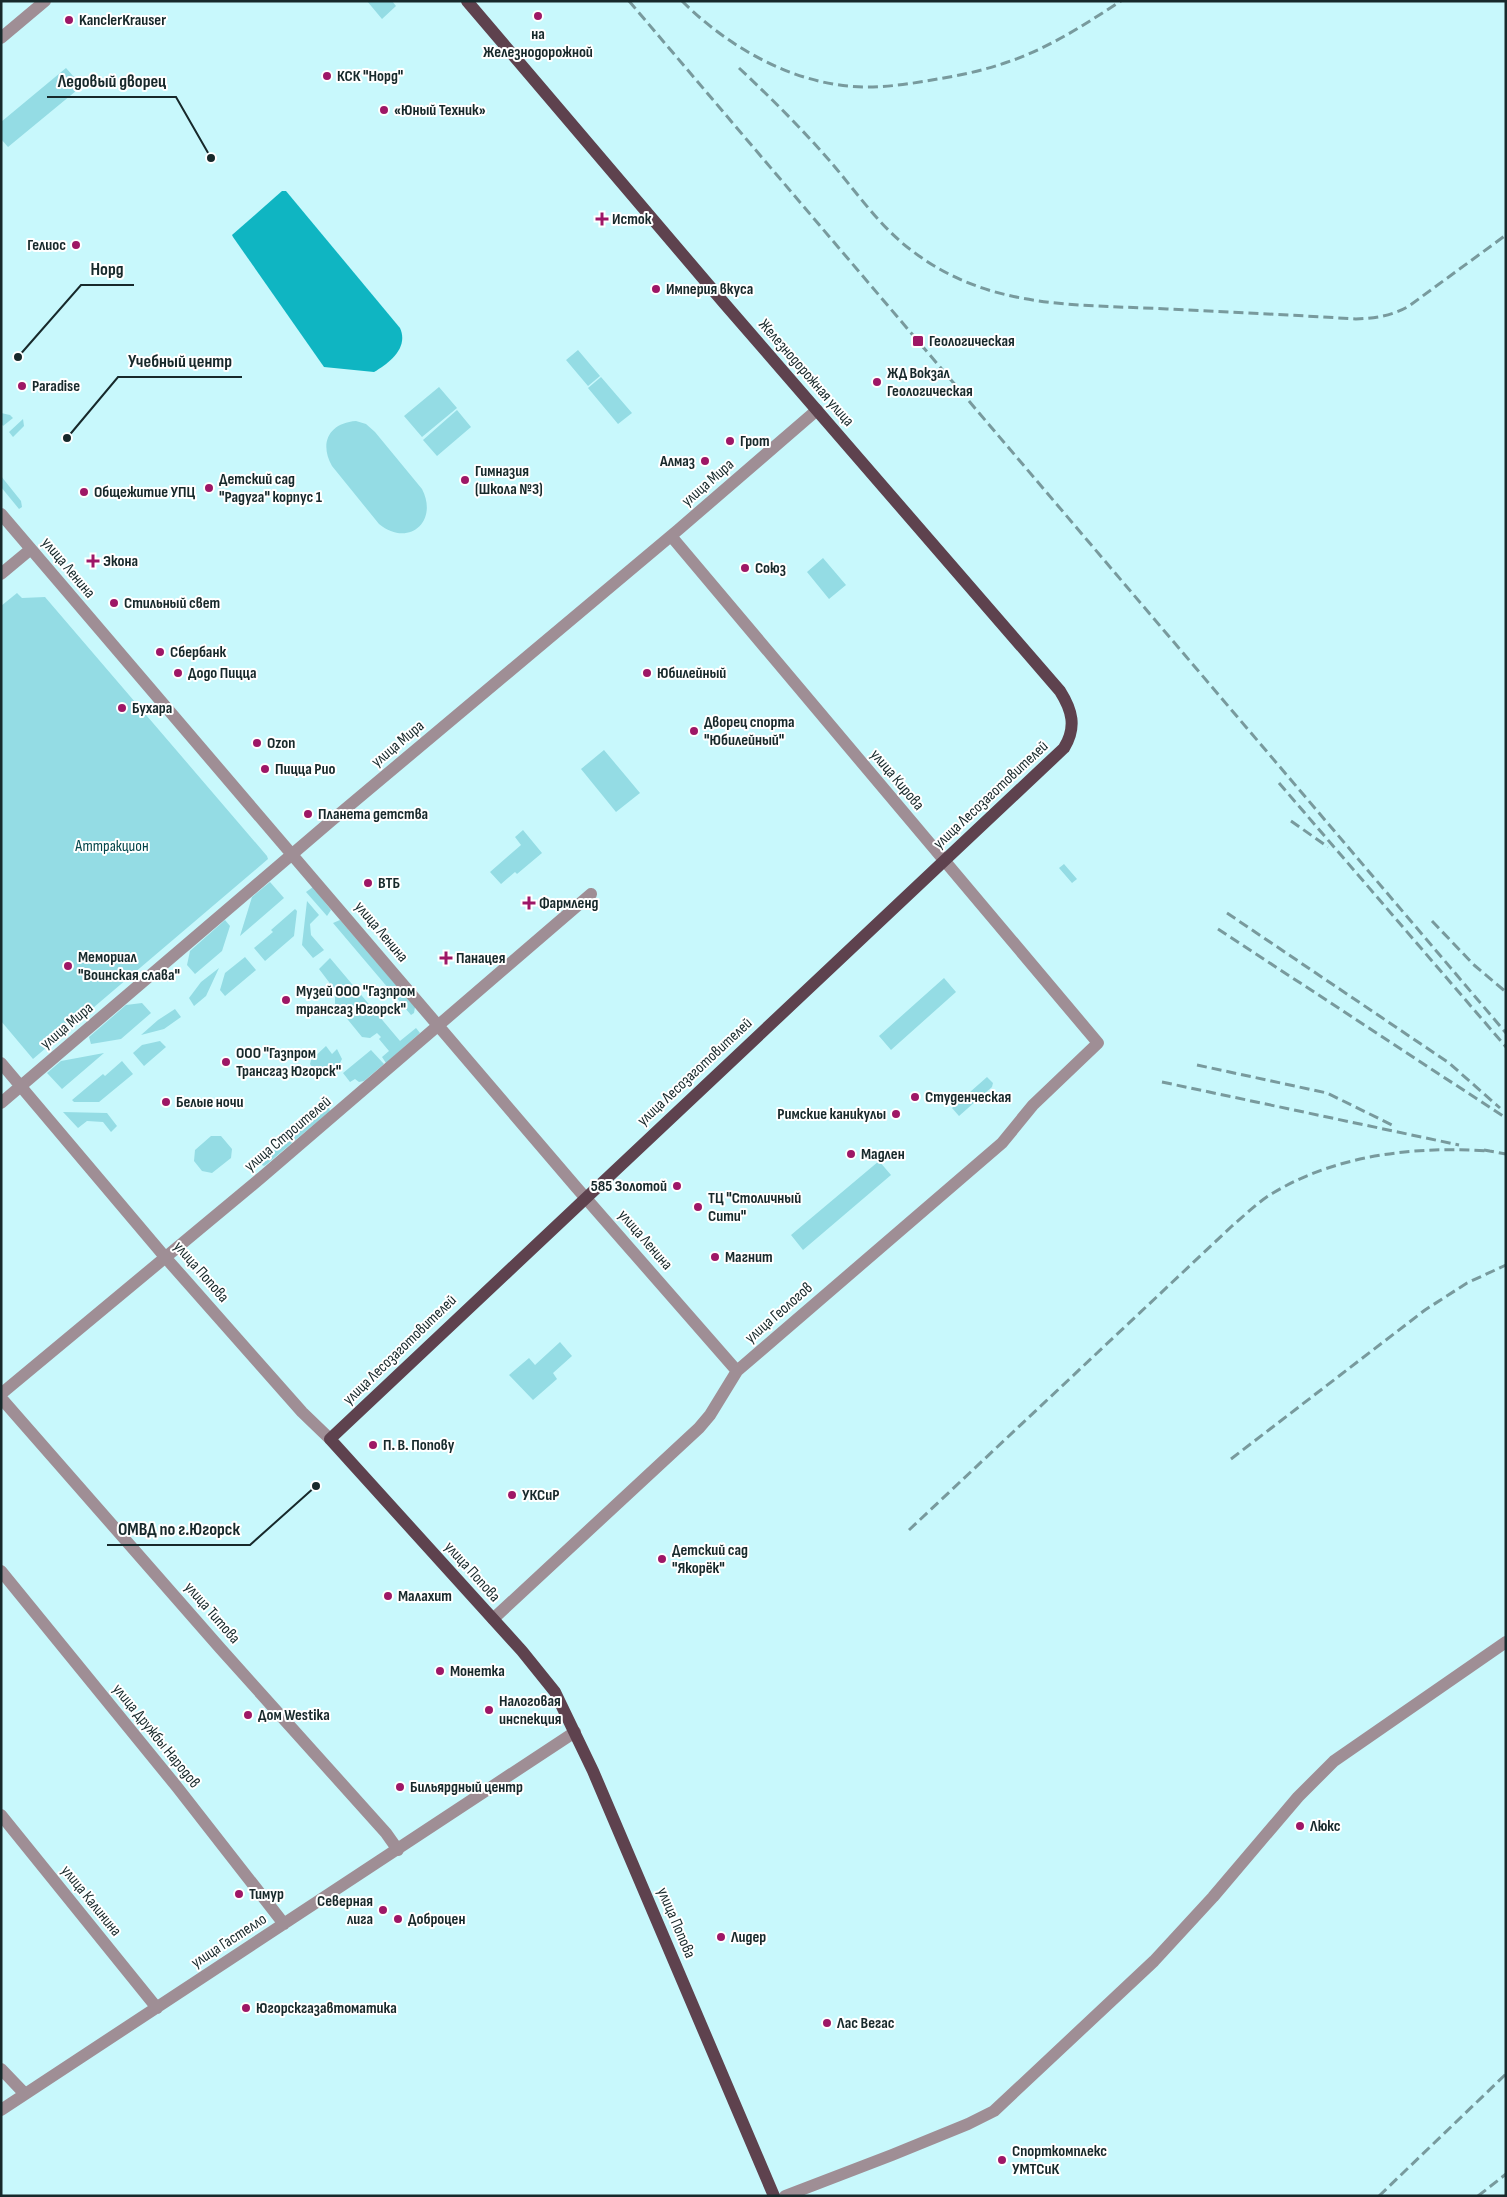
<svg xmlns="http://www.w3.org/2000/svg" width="1507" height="2197" viewBox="0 0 1507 2197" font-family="'Sofia Sans Condensed',sans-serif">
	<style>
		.green { fill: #94dce4 }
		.water { fill: #0fb5c2 }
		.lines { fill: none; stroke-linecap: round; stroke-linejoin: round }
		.minor { stroke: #9f8e95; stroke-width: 12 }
		.major { stroke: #5e424e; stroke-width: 12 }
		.rail { stroke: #789a9d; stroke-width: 3; stroke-dasharray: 10 5; stroke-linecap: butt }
		.poi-dot { fill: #9e1766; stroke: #fff; stroke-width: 2 }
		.labels { text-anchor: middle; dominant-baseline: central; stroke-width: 4; stroke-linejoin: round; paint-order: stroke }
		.poi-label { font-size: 16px; font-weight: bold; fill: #17292b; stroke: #fff; text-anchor: start }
		.street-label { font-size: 16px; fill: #17292b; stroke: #fff }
		.park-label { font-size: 16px; fill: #03454a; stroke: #fff }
		.leader { fill: none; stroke: #17292b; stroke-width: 2 }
		.callout-dot { fill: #17292b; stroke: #fff; stroke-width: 2 }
		.callout-label { font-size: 18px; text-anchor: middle; font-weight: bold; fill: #17292b; stroke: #fff; stroke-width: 4; stroke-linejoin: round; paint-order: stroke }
	</style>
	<rect width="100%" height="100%" fill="#c8f8fc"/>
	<path class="green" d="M367,1H392L396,6L382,19Z
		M66,68L82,86L8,147L1,139V122Z
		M578,350L600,376L588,386L566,360Z
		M601,377L632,413L618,424L588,388Z
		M439,387L457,408L422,437L404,416Z
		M457,410L471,427L437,456L423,440Z
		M1,413L10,415L13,418L3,426L1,423Z
		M23,419L24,426L13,437L9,432Z
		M356,421L366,424L375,432L422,489C439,522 408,548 379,524L332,466C319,443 329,423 356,421Z
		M1,476L21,501L22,507L19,509L1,487Z
		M823,558L846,585L829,599L807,572Z
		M17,593L22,598L45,597L267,856L268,859L33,1059L1,1021V606Z
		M604,750L640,793L616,812L581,769Z
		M523,830L542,853L517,874L515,872L501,884L490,872L521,845L515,837Z
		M1064,864L1077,879L1072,883L1059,868Z
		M270,882L284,898L240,936L252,897Z
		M313,887L331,910L327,916L306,892Z
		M307,901L319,915L310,924L311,935L324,950L313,958L302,945Z
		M295,909L297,911L294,936L265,961L254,948L273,932L271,930Z
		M225,920L230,926L222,951L195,974L187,965L190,951Z
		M340,920L415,1007L414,1013L411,1015L333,923Z
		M245,957L256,970L225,996L220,990L225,973Z
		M330,958L400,1041L416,1028L420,1033L386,1063L382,1057L389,1051L379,1039L381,1037L377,1033L370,1038L362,1037L335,1004V990L319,969Z
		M219,968L206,996L194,1006L189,998L201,982Z
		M944,978L956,992L891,1050L879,1036Z
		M142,1003L151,1013L121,1039L91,1044L89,1037L126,1005Z
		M175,1009L181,1017L164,1029L141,1035L158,1020Z
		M160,1041L166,1047L144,1066L133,1053L142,1045Z
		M326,1046L332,1054L337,1049L342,1059L339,1065L324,1077L317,1073L310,1064L311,1060Z
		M371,1050L384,1064L364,1081L359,1082L355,1079L350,1082L343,1073Z
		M104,1053L62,1089L47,1073L61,1061Z
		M122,1061L133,1074L99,1102H74L72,1100L103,1074L105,1076Z
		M987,1077L993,1083L992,1087L959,1116L952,1108Z
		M328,1102L330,1111L267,1164L264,1166L258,1163Z
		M63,1112L107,1113L117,1126L111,1132L103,1122L87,1121L78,1128Z
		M211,1136H221L232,1149L231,1158L212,1173L202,1171L194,1161L195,1150Z
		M879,1161L891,1175L803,1250L791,1235Z
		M560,1342L572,1356L553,1373L557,1379L533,1400L509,1375L529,1358L535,1365Z"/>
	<path class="water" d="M282,191H286L400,328C409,348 389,363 374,372L324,367L233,237L232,235Z"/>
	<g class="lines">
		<path class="minor" d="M1,38L45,1
			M1,514L576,1187L737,1371
			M1,574L31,549
			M1,1063L165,1257L302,1412L330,1439
			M1,1103L331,821L678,530L817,410
			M1,1394L262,1177L591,894
			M1,1398L220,1648L386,1833L398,1850
			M1,1571L177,1787L284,1924
			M493,1619L699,1428L710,1415L737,1371L1002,1143L1033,1105L1098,1043L671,536
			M1,1815L157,2008
			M1,2069L25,2094
			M1,2110L575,1732
			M785,2196L892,2155L968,2124L994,2111L1154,1961L1213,1897L1298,1797L1334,1761L1506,1642"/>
		<path class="major" d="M467,1L724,303L1060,691C1072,710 1077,727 1064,748L330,1439L522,1651L555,1692L593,1771L774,2196"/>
		<path class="rail" d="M629,1L1506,1033
			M682,1C730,49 798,87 867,87C891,87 915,83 938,79C968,74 998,67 1026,55C1060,41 1090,21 1121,1
			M739,68C771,98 801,128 829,160C855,190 879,226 911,250C989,310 1074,304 1167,309C1230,312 1293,315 1356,319C1376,318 1392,316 1409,306L1506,235
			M1279,783L1506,1047
			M1291,821L1328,847
			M1227,913L1449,1063L1500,1108
			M1432,921L1474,965L1506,992
			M1218,929L1506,1118
			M1197,1065L1327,1093L1394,1126
			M1162,1082L1459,1145
			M1484,1150L1506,1154
			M1231,1459L1425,1310L1467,1283L1506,1265
			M909,1530L1232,1226C1245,1215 1258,1202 1273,1193C1338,1154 1417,1146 1490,1151
			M1379,2196L1506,2074
			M1478,2196L1506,2174"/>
	</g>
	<g class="poi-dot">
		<circle cx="538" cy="16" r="5"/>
		<circle cx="69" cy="20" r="5"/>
		<circle cx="327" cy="76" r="5"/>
		<circle cx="384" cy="110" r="5"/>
		<path d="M599.5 211.5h5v5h5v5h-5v5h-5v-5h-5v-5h5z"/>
		<circle cx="76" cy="245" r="5"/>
		<circle cx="656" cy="289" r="5"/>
		<rect x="912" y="335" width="12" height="12" rx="2.5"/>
		<circle cx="877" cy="382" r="5"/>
		<circle cx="22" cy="386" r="5"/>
		<circle cx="730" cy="441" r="5"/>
		<circle cx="705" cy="461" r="5"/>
		<circle cx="465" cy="480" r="5"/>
		<circle cx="209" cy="488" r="5"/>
		<circle cx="84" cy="492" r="5"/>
		<path d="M90.5 553.5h5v5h5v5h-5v5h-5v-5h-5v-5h5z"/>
		<circle cx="745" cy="568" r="5"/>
		<circle cx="114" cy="603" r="5"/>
		<circle cx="160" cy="652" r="5"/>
		<circle cx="178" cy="673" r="5"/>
		<circle cx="647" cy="673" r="5"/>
		<circle cx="122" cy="708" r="5"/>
		<circle cx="694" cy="731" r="5"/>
		<circle cx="257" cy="743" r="5"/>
		<circle cx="265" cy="769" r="5"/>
		<circle cx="308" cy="814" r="5"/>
		<circle cx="368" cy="883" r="5"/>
		<path d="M526.5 895.5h5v5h5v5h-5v5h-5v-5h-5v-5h5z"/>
		<path d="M443.5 950.5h5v5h5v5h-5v5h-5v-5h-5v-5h5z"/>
		<circle cx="68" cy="966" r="5"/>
		<circle cx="286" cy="1000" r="5"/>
		<circle cx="226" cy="1062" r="5"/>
		<circle cx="915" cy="1097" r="5"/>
		<circle cx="166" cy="1102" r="5"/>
		<circle cx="896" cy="1114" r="5"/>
		<circle cx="851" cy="1154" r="5"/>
		<circle cx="677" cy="1186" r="5"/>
		<circle cx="698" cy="1207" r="5"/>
		<circle cx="715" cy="1257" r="5"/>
		<circle cx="373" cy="1445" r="5"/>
		<circle cx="512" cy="1495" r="5"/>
		<circle cx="662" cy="1559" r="5"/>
		<circle cx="388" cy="1596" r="5"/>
		<circle cx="440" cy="1671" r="5"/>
		<circle cx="489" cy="1710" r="5"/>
		<circle cx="248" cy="1715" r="5"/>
		<circle cx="400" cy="1787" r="5"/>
		<circle cx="1300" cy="1826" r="5"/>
		<circle cx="239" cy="1894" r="5"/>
		<circle cx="383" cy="1910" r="5"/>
		<circle cx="398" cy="1919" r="5"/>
		<circle cx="721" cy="1937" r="5"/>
		<circle cx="246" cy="2008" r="5"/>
		<circle cx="827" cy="2023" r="5"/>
		<circle cx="1002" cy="2160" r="5"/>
	</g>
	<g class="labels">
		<g class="poi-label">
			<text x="79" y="20">KanclerKrauser</text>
			<text x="538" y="34" text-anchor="middle">на<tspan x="538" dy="18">Железнодорожной</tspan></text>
			<text x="337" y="76">КСК "Норд"</text>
			<text x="394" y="110">«Юный Техник»</text>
			<text x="612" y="219">Исток</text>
			<text x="66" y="245" text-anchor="end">Гелиос</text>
			<text x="666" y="289">Империя вкуса</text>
			<text x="929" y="341">Геологическая</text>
			<text x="887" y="373">ЖД Вокзал<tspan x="887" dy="18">Геологическая</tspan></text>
			<text x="32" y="386">Paradise</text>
			<text x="740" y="441">Грот</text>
			<text x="695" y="461" text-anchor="end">Алмаз</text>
			<text x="475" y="471">Гимназия<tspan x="475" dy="18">(Школа №3)</tspan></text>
			<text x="219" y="479">Детский сад<tspan x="219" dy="18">"Радуга" корпус 1</tspan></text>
			<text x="94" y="492">Общежитие УПЦ</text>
			<text x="103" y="561">Экона</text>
			<text x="755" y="568">Союз</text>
			<text x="124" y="603">Стильный свет</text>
			<text x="170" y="652">Сбербанк</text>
			<text x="188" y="673">Додо Пицца</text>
			<text x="657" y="673">Юбилейный</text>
			<text x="132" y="708">Бухара</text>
			<text x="704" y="722">Дворец спорта<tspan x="704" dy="18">"Юбилейный"</tspan></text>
			<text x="267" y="743">Ozon</text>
			<text x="275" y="769">Пицца Рио</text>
			<text x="318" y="814">Планета детства</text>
			<text x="378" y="883">ВТБ</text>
			<text x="539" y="903">Фармленд</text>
			<text x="78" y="957">Мемориал<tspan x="78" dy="18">"Воинская слава"</tspan></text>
			<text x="456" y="958">Панацея</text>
			<text x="296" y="991">Музей ООО "Газпром<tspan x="296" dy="18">трансгаз Югорск"</tspan></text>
			<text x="236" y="1053">ООО "Газпром<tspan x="236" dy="18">Трансгаз Югорск"</tspan></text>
			<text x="925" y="1097">Студенческая</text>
			<text x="176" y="1102">Белые ночи</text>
			<text x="886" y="1114" text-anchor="end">Римские каникулы</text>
			<text x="861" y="1154">Мадлен</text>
			<text x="667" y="1186" text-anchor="end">585 Золотой</text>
			<text x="708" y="1198">ТЦ "Столичный<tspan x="708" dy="18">Сити"</tspan></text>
			<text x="725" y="1257">Магнит</text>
			<text x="383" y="1445">П. В. Попову</text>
			<text x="522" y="1495">УКСиР</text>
			<text x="672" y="1550">Детский сад<tspan x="672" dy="18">"Якорёк"</tspan></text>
			<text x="398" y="1596">Малахит</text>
			<text x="450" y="1671">Монетка</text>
			<text x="499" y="1701">Налоговая<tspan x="499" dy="18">инспекция</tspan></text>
			<text x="258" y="1715">Дом Westika</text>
			<text x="410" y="1787">Бильярдный центр</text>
			<text x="1310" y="1826">Люкс</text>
			<text x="249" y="1894">Тимур</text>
			<text x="373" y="1901" text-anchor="end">Северная<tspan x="373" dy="18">лига</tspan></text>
			<text x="408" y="1919">Доброцен</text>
			<text x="731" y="1937">Лидер</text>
			<text x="256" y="2008">Югорскгазавтоматика</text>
			<text x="837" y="2023">Лас Вегас</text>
			<text x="1012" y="2151">Спорткомплекс<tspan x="1012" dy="18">УМТСиК</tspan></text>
		</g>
		<g class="street-label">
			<text transform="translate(806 373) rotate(49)">Железнодорожная улица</text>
			<text transform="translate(708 483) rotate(-41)">улица Мира</text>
			<text transform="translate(68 568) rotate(50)">улица Ленина</text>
			<text transform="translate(398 744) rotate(-40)">улица Мира</text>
			<text transform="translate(897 780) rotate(50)">улица Кирова</text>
			<text transform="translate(991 795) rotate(-43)">улица Лесозаготовителей</text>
			<text transform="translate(381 932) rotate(50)">улица Ленина</text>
			<text transform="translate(67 1026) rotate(-40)">улица Мира</text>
			<text transform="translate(695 1072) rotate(-43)">улица Лесозаготовителей</text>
			<text transform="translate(288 1134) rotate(-40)">улица Строителей</text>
			<text transform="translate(645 1240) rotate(49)">улица Ленина</text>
			<text transform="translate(201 1272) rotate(49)">улица Попова</text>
			<text transform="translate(779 1313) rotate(-41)">улица Геологов</text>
			<text transform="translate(400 1350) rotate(-44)">улица Лесозаготовителей</text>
			<text transform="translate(472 1572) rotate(48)">улица Попова</text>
			<text transform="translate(212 1613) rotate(49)">улица Титова</text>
			<text transform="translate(156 1736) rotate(51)">улица Дружбы Народов</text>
			<text transform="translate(91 1901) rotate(51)">улица Калинина</text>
			<text transform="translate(676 1923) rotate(67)">улица Попова</text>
			<text transform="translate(229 1941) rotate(-33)">улица Гастелло</text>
		</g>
		<g class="park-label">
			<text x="112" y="846">Аттракцион</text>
		</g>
	</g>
	<path class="leader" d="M211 158L176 97H47M18 357L81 285H134M67 438L118 377H242M316 1486L250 1545H107"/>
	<g class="callout-dot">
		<circle cx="211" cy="158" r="5"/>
		<circle cx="18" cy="357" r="5"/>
		<circle cx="67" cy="438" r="5"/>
		<circle cx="316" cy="1486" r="5"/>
	</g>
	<g class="callout-label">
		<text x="112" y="87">Ледовый дворец</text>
		<text x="107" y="275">Норд</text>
		<text x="180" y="367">Учебный центр</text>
		<text x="179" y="1535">ОМВД по г.Югорск</text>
	</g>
	<rect width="1507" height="2197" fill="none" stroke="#17292b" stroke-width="5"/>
</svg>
